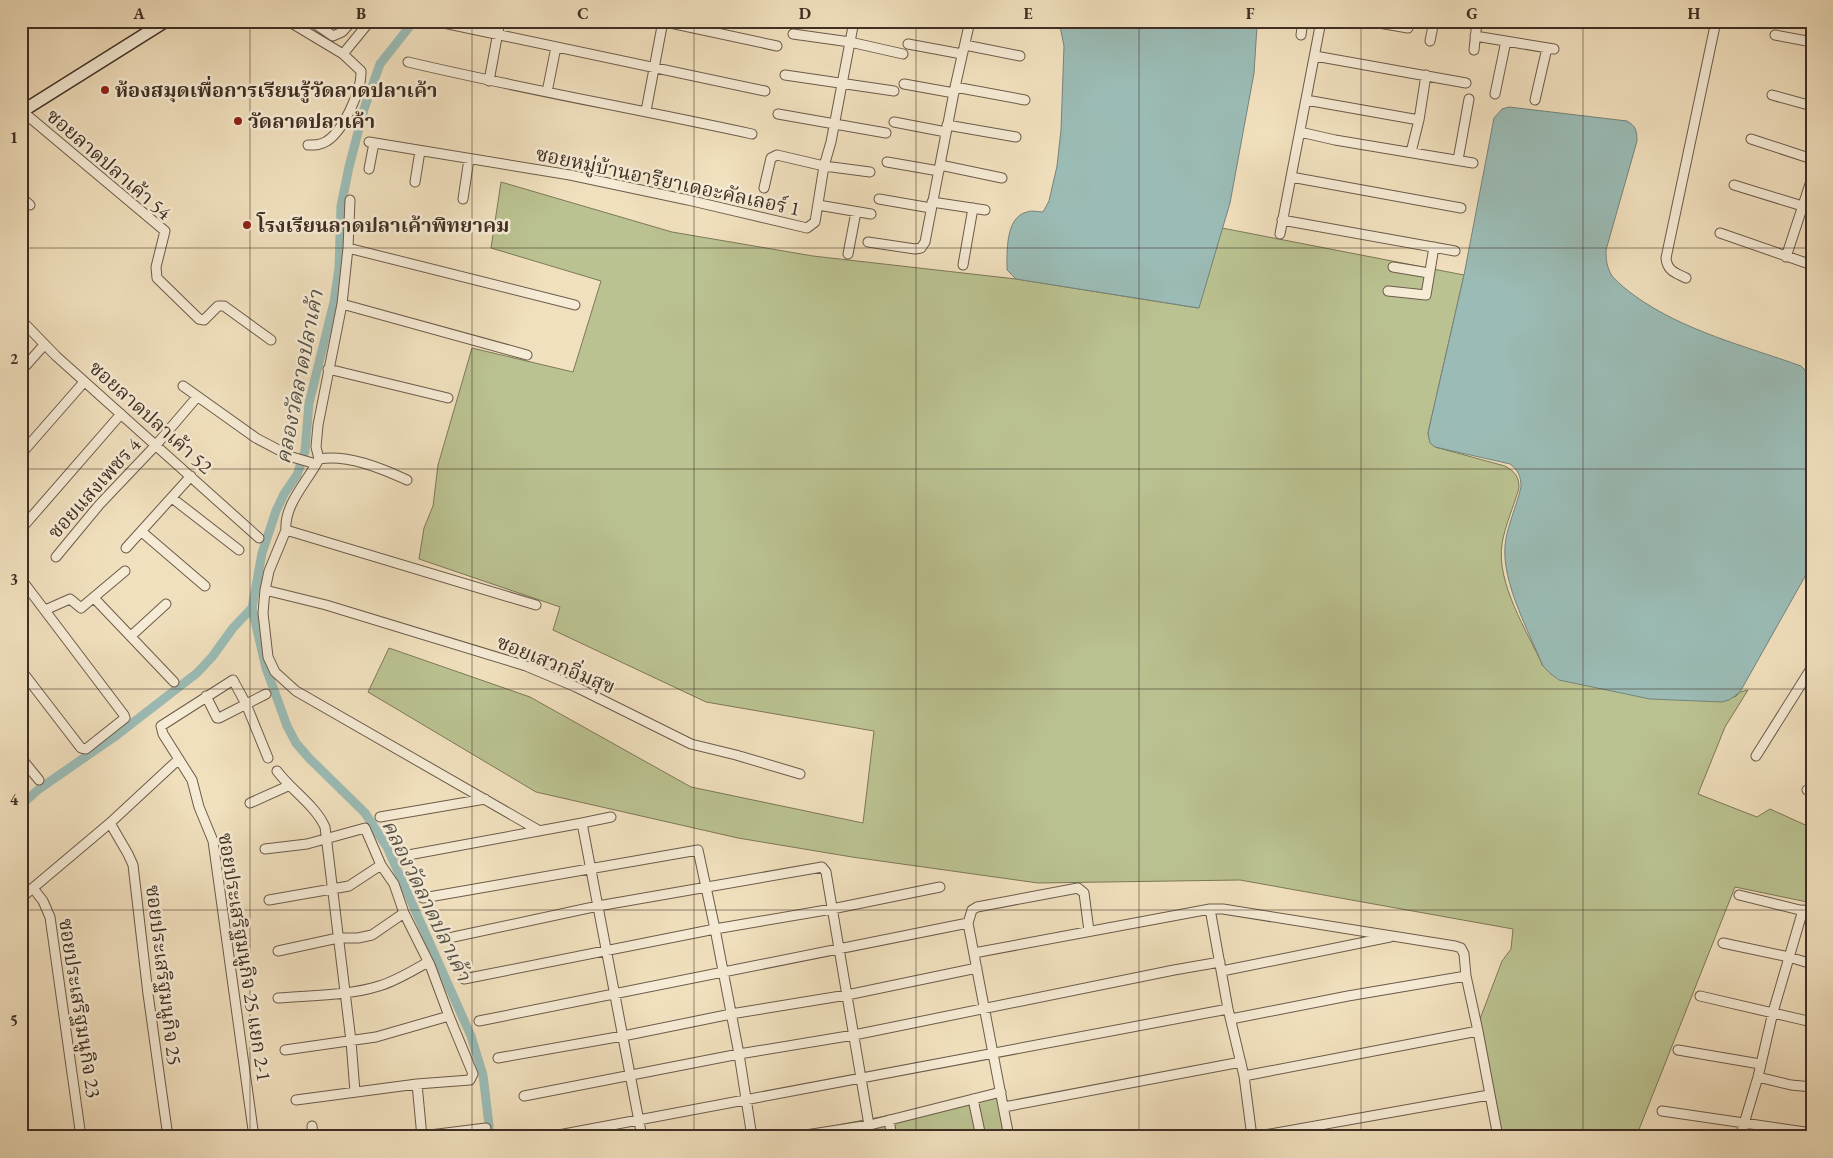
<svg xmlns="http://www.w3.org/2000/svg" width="1833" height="1158" viewBox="0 0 1833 1158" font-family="'EB Garamond','Noto Serif Thai',serif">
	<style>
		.green { fill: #bbc291; stroke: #7d785a }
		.water { fill: #9bbcb6; stroke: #76847c }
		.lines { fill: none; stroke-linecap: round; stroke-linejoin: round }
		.canal { stroke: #9bbcb6; stroke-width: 9 }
		.minor-casing { stroke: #6c5b4a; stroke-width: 11 }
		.secondary-casing { stroke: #3f2f24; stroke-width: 14 }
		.minor { stroke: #f6ebd5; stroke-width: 9 }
		.secondary { stroke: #f6ebd5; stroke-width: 11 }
		.grid { fill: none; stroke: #3f2f24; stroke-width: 1; stroke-opacity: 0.55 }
		.poi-dot { fill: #8f2418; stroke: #f6ebd5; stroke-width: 2 }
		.labels { text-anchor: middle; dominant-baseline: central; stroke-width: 5; stroke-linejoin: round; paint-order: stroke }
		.poi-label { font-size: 20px; font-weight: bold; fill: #3f2f24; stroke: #f6ebd5; text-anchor: start }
		.street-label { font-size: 20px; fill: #3f2f24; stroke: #f6ebd5 }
		.water-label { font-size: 21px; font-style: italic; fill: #565248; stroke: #f6ebd5 }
		.neatline { fill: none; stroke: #3f2f24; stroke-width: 2 }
		.grid-label { font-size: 16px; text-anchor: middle; font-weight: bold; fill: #3f2f24 }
	</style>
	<rect width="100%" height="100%" fill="#f1e0be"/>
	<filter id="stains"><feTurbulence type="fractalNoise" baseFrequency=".004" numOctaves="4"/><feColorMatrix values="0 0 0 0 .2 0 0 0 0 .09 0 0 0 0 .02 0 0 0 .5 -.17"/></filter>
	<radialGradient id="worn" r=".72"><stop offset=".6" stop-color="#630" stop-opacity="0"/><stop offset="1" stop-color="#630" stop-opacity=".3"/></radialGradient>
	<path class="green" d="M501,182L672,232L813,256L1016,279L1198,308L1222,228L1464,275L1428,433C1429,440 1430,443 1435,447L1505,466C1515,472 1519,476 1519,488C1514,506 1505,525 1502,544C1496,583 1527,631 1543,666L1735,697L1740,692L1748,690L1725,727L1698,794L1757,817L1770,809L1812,828V903L1735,887L1636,1137H1502L1480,1019L1502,961L1511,949L1513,929L1240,880L1038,883L852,857L738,838L536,792L368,692L389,648L530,697L691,787L863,823L874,731L706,702L553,630L560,607L419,559L424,528L433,506L438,465L472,348L573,372L601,281L491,248Z
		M997,1095L1005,1137H774Z"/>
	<path class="water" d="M1061,21H1259L1257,26L1254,73L1230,203L1199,308L1016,279L1007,270C1007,253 1005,217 1027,212C1031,210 1039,212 1043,212L1049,201L1057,166L1061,130L1064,46L1060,26Z
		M1509,107L1627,121C1636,126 1637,131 1637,141L1606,250C1606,260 1607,268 1612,276C1619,284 1627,290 1635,296C1684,331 1745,346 1801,366L1805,370L1812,386V564L1740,692L1729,700L1722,702L1650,699L1559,680L1551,674L1543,666C1529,632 1502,583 1505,546C1506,529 1517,505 1521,487C1521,476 1518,470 1510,464L1435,447L1430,443L1428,433L1464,275L1494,118L1502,109Z"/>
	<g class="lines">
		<path class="canal" d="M414,21L380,64L364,109L349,167L341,206L339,268L334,302L309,403L305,451L297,475L284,494L276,511L262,553L252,608L266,668L287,726L296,743L309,758L365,813L387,847L471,1036L483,1075L489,1125V1137
			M21,805L39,789L117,735L197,673L212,657L233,628L252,608"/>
		<g class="minor-casing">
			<path id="minor" d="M288,21L343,54L361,71C362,90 343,131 327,141C321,145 316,145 308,145
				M311,21L333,36L342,32L352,21
				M661,21L777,46
				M1367,21L1408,28
				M439,22L765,91
				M793,34L850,42L903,54
				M1301,35L1303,21
				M1775,35L1812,42
				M1475,36L1554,49
				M1430,41L1434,21
				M908,44L962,54
				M965,45L1020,56
				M1474,50L1477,21
				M343,54L370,21
				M1315,56L1466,83
				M408,62C522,89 637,109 752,134
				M785,75L894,91
				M489,81L500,21
				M904,84L954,93
				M955,87L1025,100
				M547,92L556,47
				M1495,94L1506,41
				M1772,95L1812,106
				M1306,100L1419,120
				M1535,100L1547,48
				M22,111L165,231L156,267L157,278L199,319L204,320L218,306H224L271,340
				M646,111L663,21
				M778,114L886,133
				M894,122L946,132
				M947,125L1016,137
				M1300,132L1335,140L1473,163
				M1751,139L1812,159
				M369,142L570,175L688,200L807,228L815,222L824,166L831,142L854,21
				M1411,152L1419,120L1426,75
				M1458,160L1469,99
				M887,162L939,171
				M940,165L1002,178
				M369,169L374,143
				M1291,177L1461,208
				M415,182L420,151
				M1734,185L1812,209
				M764,188L771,158L777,155L824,166L870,172
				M21,197L30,205
				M463,199L469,159
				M879,199L931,208
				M350,200L348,248L342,304L318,425L316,447L319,459C308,481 284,504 286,530L269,571L265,590L263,613L268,657L275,672L296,691L538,830
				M932,202L985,210
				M818,205L871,214
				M1282,220L1455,251
				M1720,233L1812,265
				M1280,234L1321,21
				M868,242L915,249L921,248L925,242L955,87L970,21
				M348,248L575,305
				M848,254L856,212
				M1786,257L1812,178
				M963,265L973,208
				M1393,267L1429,273
				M1686,278C1676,273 1667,271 1666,258L1716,21
				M1388,291L1426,295L1434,247
				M342,304L527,355
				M21,320L56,356L259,538
				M328,369L448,398
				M21,371L44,345
				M183,386L256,438L292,457L316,464
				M21,454L84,382
				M319,459C347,454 381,468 407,480
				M172,498L239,550
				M21,529L121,414
				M286,530L536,605
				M142,532L205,586
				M126,548L191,476
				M56,557L99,505L156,445L197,397
				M21,579L124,715L125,718L86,749L81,748L21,670
				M265,590L326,605L526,666L576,687L691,744L736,755L800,774
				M94,598L174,682
				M45,610L70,599L81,608L125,571
				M131,636L166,604
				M206,696L217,718H219L266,694
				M1756,756L1812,667
				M21,758L39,780
				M277,771C292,791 315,805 325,827L351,1041L355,1092
				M1807,790L1812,792
				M250,803L288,786
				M380,817L485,799
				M110,823L128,854L133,865L148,994L168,1137
				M582,823L611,817
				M265,849L307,844L365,828L381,865L394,884L404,913L430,965L449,1016L473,1074L470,1080L417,1084L296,1100
				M403,856L582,823L642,1137
				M33,888L43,901L50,917L81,1137
				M1739,895L1812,913
				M21,898L110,823L179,759
				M423,898L698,850L715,929L739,1054L752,1137
				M269,900L349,886L381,865
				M1210,909L1228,1009L1244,1076L1252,1137
				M444,939L598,906L822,867L826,872L871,1137
				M1723,943L1789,957L1812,964
				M278,951L338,938H358L372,935L404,913
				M974,953L1210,909H1223L1455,946L1461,948L1464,954L1466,976L1478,1031L1498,1137
				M1222,971L1390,937
				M464,979L715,929L832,909L940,887
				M1700,996L1812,1022
				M278,998C311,995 347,996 379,986C396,981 412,971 428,962
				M1231,1019L1348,996L1466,976
				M479,1021L968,923
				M285,1050L376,1037L449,1016
				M1678,1050L1760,1064
				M498,1058L623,1036L731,1014L847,995L977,968
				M1244,1076L1478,1031
				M1758,1077L1791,1085L1812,1087
				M417,1084L422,1137
				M524,1096L739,1054L854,1035L1174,970L1220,962
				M973,1099L981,1137
				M1004,1107L1241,1062
				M1662,1111L1812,1133
				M889,1120L892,1137
				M312,1126L313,1137
				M422,1136L486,1128
				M254,1137L213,841L199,807L192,780L163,734L161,726L233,680L246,704L268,758
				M548,1137C775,1094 1002,1053 1228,1009
				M793,1137L870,1125L1001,1092
				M1009,1137L968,923L972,910L977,907L1078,888L1084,893L1089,931
				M1253,1137L1489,1095
				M1740,1137L1758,1077L1773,1012L1803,910"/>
		</g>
		<g class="secondary-casing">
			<path id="secondary" d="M21,112L166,21"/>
		</g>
		<use href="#minor" class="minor"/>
		<use href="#secondary" class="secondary"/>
	</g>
	<path class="grid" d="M250,21V1137M472,21V1137M694,21V1137M916,21V1137M1139,21V1137M1361,21V1137M1583,21V1137M21,248H1812M21,469H1812M21,689H1812M21,910H1812"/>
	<g class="poi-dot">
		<circle cx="105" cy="90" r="5"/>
		<circle cx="238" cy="121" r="5"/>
		<circle cx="247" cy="225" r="5"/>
	</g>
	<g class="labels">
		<g class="poi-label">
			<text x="115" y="90">ห้องสมุดเพื่อการเรียนรู้วัดลาดปลาเค้า</text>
			<text x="248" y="121">วัดลาดปลาเค้า</text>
			<text x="257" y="225">โรงเรียนลาดปลาเค้าพิทยาคม</text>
		</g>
		<g class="street-label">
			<text transform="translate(109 164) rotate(41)">ซอยลาดปลาเค้า 54</text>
			<text transform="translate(668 181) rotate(12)">ซอยหมู่บ้านอารียาเดอะคัลเลอร์ 1</text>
			<text transform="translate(151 417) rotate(42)">ซอยลาดปลาเค้า 52</text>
			<text transform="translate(94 488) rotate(-48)">ซอยแสงเพชร 4</text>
			<text transform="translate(556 664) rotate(22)">ซอยเสวกอิ่มสุข</text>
			<text transform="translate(245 957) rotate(81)">ซอยประเสริฐมนูกิจ 25 แยก 2-1</text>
			<text transform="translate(164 975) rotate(83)">ซอยประเสริฐมนูกิจ 25</text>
			<text transform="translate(80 1008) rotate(81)">ซอยประเสริฐมนูกิจ 23</text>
		</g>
		<g class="water-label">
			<text transform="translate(299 377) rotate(-79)">คลองวัดลาดปลาเค้า</text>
			<text transform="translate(427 900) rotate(64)">คลองวัดลาดปลาเค้า</text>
		</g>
	</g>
	<rect width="1833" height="1158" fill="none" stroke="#f1e0be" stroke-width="55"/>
	<rect x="28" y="28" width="1778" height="1102" class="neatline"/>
	<g class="grid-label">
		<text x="139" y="19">A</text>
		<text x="361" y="19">B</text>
		<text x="583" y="19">C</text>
		<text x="805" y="19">D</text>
		<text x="1028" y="19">E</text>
		<text x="1250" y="19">F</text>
		<text x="1472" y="19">G</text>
		<text x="1694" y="19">H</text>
		<text x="14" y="143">1</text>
		<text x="14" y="364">2</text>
		<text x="14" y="585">3</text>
		<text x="14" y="805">4</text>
		<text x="14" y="1026">5</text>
	</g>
	<rect width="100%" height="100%" filter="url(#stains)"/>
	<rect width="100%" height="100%" fill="url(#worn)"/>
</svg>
